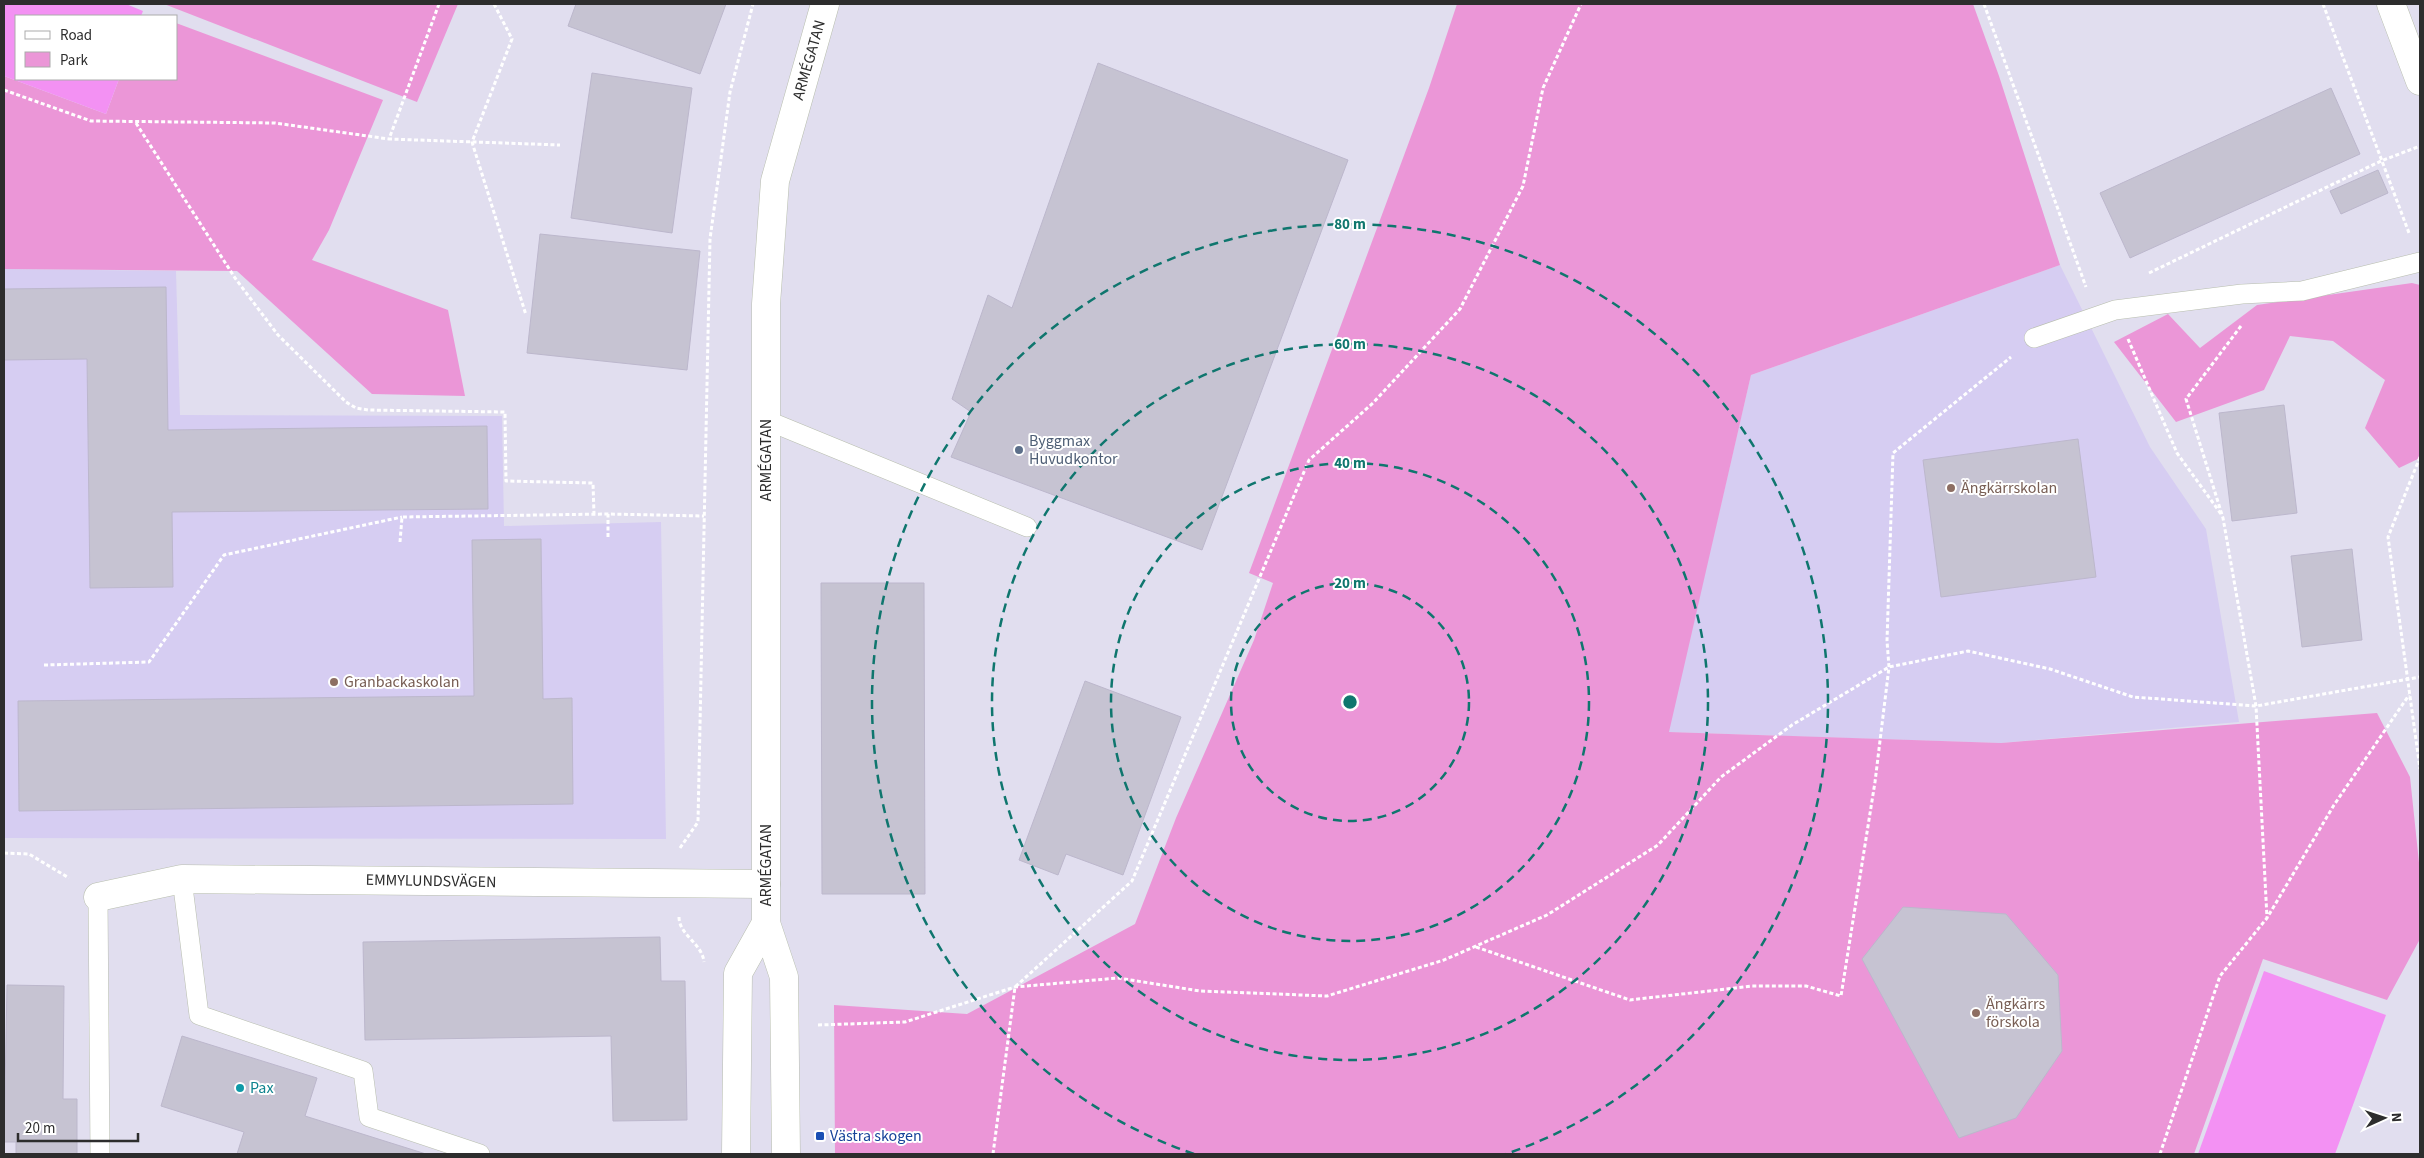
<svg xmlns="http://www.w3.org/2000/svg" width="2424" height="1158" viewBox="0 0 2424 1158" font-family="'Source Sans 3',sans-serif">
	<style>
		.education { fill: #d6cdf2 }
		.green { fill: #eb96d7 }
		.pitch { fill: #f391f3 }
		.building { fill: #c6c3d2; stroke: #bcb7cc }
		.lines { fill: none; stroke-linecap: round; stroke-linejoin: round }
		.service-casing { stroke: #b8beae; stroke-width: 20 }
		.minor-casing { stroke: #b8beae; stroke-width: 29 }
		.tertiary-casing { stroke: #b8beae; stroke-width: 29 }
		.path { stroke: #fff; stroke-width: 3; stroke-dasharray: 4 2.5; stroke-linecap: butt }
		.service { stroke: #fff; stroke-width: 19 }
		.minor { stroke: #fff; stroke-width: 28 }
		.tertiary { stroke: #fff; stroke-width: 28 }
		.ring { fill: none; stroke: #0f766e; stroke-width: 2.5; stroke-dasharray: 9 6 }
		.service-dot { fill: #5c6f8a; stroke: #fff; stroke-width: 2 }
		.education-dot { fill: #8d6e63; stroke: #fff; stroke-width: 2 }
		.culture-dot { fill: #0f9aa8; stroke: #fff; stroke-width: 2 }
		.transit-dot { fill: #1a4fb4; stroke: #fff; stroke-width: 2 }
		.labels { text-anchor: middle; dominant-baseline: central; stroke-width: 4; stroke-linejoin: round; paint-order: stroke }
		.street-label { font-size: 16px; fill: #2d2d2d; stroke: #fff }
		.service-label { font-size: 16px; fill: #4e5e75; stroke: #fff; text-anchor: start }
		.education-label { font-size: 16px; fill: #785e54; stroke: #fff; text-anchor: start }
		.culture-label { font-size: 16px; fill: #0d838f; stroke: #fff; text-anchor: start }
		.transit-label { font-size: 16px; fill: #164399; stroke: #fff; text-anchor: start }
		.centre { fill: #0f766e; stroke: #fff; stroke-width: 2.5 }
		.ring-label { font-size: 15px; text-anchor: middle; font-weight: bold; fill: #0f766e; stroke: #fff; stroke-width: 4; stroke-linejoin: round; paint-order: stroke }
	</style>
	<rect width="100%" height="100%" fill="#e1deef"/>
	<path class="education" d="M2060,265L2150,447L2206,529L2239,722L2001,743L1668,732L1751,375Z
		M4,269L176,271L180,415L502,416L504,526L661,522L666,839L4,838Z"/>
	<path class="green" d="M164,4H458L417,102Z
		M1457,4H1973L1999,76L2060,265L1751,375L1669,732L2001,743L2377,713L2410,777L2420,872V939L2387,1000L2263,959L2194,1154H835L834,1005L967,1014L1135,924L1176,818L1254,640L1273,583L1249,573L1429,88Z
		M176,23L383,100L329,230L312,260L448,310L465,396L372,394L237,271L4,269V76L106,114L119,79H176Z
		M2412,283L2420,285V458L2399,468L2365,428L2385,380L2333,341L2290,336L2264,390L2176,422L2114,342L2168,314L2200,348L2257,305Z"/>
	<path class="pitch" d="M4,4H126L143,11L141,16H16V79H119L106,114L4,76Z
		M2264,971L2386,1015L2335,1154H2198Z"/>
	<path class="building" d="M576,4H726L700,74L568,26Z
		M1098,63L1348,160L1202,550L951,457L971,412L952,399L988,295L1012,308Z
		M592,73L692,88L672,233L571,218Z
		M2331,88L2360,154L2130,258L2100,193Z
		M2378,170L2388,193L2341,214L2330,191Z
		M540,234L700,251L687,370L527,353Z
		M166,287L168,430L487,426L488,509L172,512L173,587L90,588L87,359L4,360V289Z
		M2284,405L2297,513L2232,521L2219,413Z
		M2078,439L2096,577L1941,597L1923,460Z
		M541,539L543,699L572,698L573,804L19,811L18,701L474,696L472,540Z
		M2352,549L2362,640L2302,647L2291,556Z
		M821,583H924L925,894H822Z
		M1085,681L1181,717L1123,875L1066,854L1058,875L1019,860Z
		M1903,907L2006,914L2058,975L2062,1051L2016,1118L1959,1138L1862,959Z
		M660,937L661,981H685L687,1120L613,1121L611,1036L365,1040L363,942Z
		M7,985L64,986L63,1099H77V1154H16V1142H4Z
		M182,1036L317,1078L305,1116L426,1154H237L244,1132L161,1106Z"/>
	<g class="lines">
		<g class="service-casing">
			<path id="service" d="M2034,338L2115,310L2242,294L2302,291L2420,262
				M766,420L1027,527
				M182,879L199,1015L363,1071L369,1117L480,1154
				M98,897L100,1154"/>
		</g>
		<g class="minor-casing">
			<path id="minor" d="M2391,4L2420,81
				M98,897L182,879L766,884"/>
		</g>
		<g class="tertiary-casing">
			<path id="tertiary" d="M736,1154L738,973L766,923
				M786,1154L784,977L766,923V304L775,181L825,4"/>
		</g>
		<path class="path" d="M439,4L389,139L560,145
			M494,4L512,39L472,142L526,315
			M1984,4L2086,287
			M2323,4L2409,233
			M4,90L91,121L275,123L389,139
			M136,123L235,278L278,335L346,402L356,408L368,410L505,412L506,481L593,483L594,514
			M2149,273L2381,161L2420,146
			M2241,326L2186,399L2223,518L2256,706L2267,918
			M2128,339L2177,453L2221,514
			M2420,457L2388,537L2420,769
			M608,537V514
			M400,542L402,517L608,514L704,516
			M44,665L149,662L224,555L402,517
			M680,848L698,822L710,239L730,92L753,4
			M4,853L29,854L69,878
			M679,917C679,935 702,943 704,962
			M1476,947L1630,1000L1752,986H1806L1841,996L1875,782L1889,667L1887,641L1893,453L2011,357
			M818,1025L905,1022L1015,987L1118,978L1200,991L1327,996L1444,960L1547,915L1658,845L1721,777L1792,725L1889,667L1968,651L2050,669L2133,697L2256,706L2420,677
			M993,1154L1015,987L1132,881L1309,460L1373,403L1460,309L1523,186L1543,88L1581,4
			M2160,1154L2220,976L2267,918L2334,805L2409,695"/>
		<use href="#service" class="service"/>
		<use href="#minor" class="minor"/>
		<use href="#tertiary" class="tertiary"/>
	</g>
	<g class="ring">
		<circle cx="1350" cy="702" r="119"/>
		<circle cx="1350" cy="702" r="239"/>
		<circle cx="1350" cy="702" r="358"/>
		<path d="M1194 1154A478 478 0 1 1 1506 1154"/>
	</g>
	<circle class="service-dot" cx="1019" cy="450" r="5"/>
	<g class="education-dot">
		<circle cx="1951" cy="488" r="5"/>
		<circle cx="334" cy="682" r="5"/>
		<circle cx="1976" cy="1013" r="5"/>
	</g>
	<circle class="culture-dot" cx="240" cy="1088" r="5"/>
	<rect class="transit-dot" x="815" y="1131" width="10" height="10" rx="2.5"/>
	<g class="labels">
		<g class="street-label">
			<text transform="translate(809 60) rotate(-74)">ARMÉGATAN</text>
			<text transform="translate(766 460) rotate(-90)">ARMÉGATAN</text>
			<text transform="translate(766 865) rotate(-90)">ARMÉGATAN</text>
			<text transform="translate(431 881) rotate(1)">EMMYLUNDSVÄGEN</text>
		</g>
		<g class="service-label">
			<text x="1029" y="441">Byggmax<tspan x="1029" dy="18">Huvudkontor</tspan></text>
		</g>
		<g class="education-label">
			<text x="1961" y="488">Ängkärrskolan</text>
			<text x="344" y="682">Granbackaskolan</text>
			<text x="1986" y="1004">Ängkärrs<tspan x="1986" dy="18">förskola</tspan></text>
		</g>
		<g class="culture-label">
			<text x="250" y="1088">Pax</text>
		</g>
		<g class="transit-label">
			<text x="830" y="1136">Västra skogen</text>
		</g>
	</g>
	<circle cx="1350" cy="702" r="8" class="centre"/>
	<g class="ring-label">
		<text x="1350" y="229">80 m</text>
		<text x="1350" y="349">60 m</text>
		<text x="1350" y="468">40 m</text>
		<text x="1350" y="588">20 m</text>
	</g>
	<rect width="2424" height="1158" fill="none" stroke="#2d2d2d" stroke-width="10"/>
	<rect x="15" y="15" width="162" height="65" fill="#ffffff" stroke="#ababab"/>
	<rect x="25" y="31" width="25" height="8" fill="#ffffff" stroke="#ababab"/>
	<text x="60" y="40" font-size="15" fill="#2d2d2d">Road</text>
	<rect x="25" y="52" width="25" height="15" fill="#eb96d7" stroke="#ababab"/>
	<text x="60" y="65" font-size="15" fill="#2d2d2d">Park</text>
	<g transform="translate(2384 1118) rotate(87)" stroke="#ffffff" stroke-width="4" paint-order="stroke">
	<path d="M0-4L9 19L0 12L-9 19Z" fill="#2d2d2d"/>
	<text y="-8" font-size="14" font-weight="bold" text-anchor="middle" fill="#2d2d2d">N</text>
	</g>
	<path d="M18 1133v8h120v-8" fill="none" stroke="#2d2d2d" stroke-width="2.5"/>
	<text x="25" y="1133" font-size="15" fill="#2d2d2d" stroke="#ffffff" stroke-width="4" paint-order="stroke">20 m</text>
</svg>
